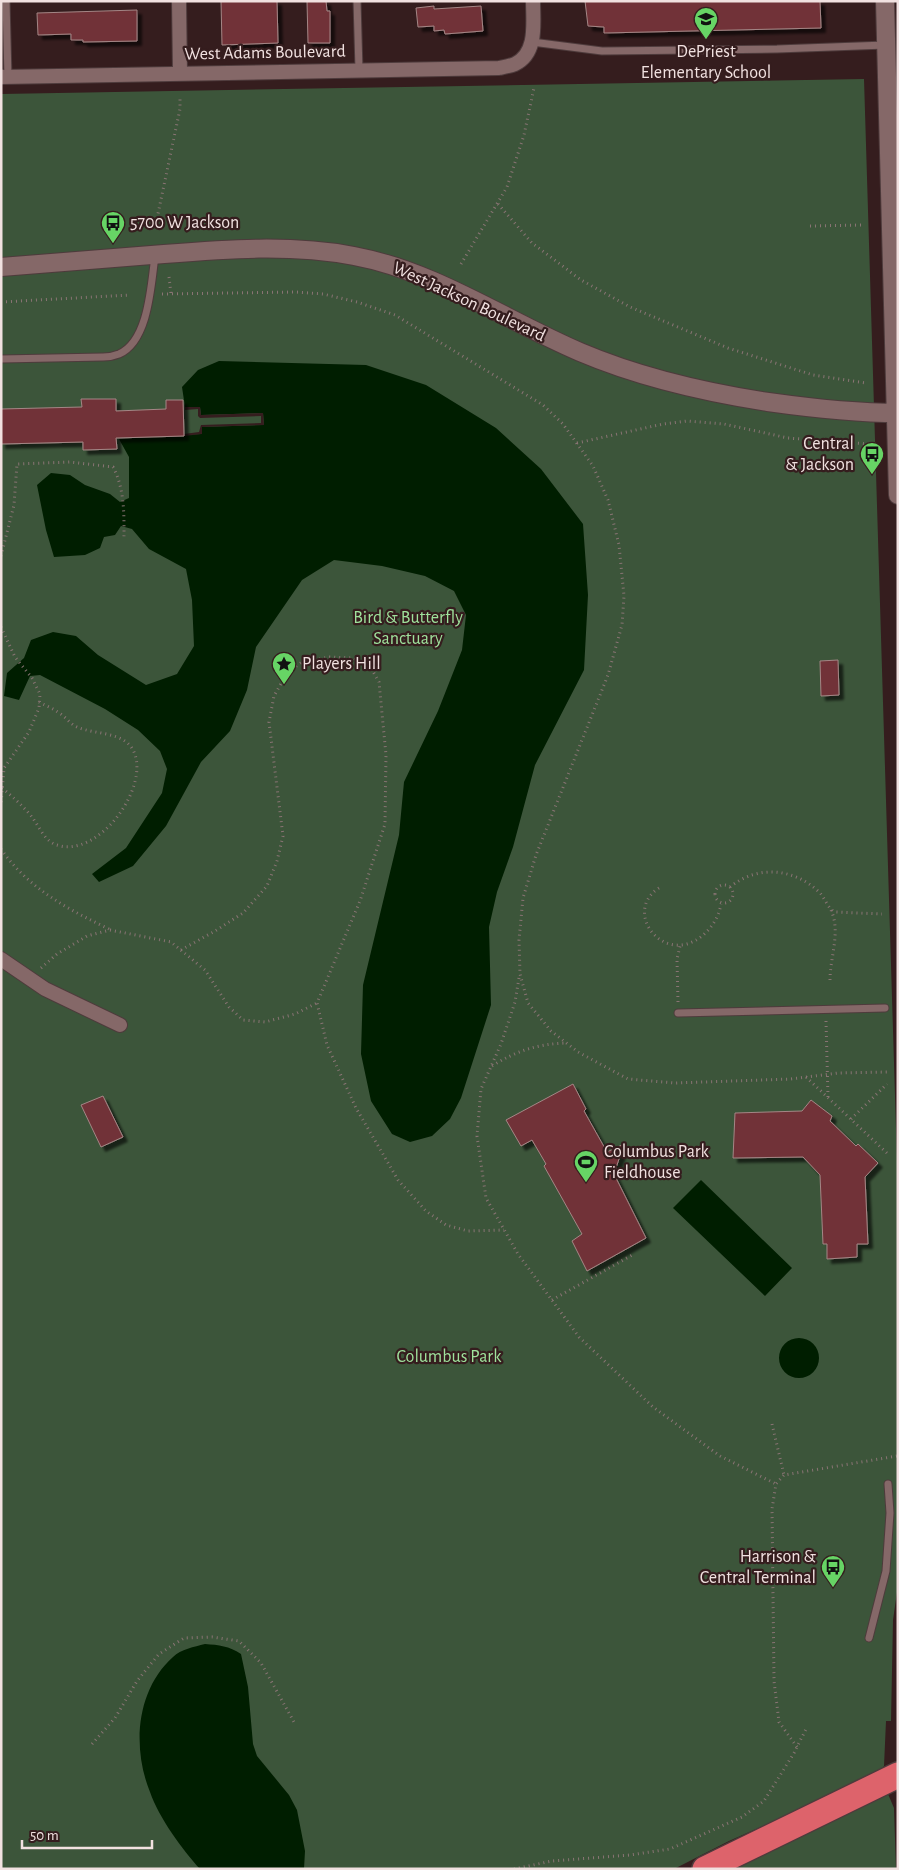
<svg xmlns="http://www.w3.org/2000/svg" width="899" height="1870" viewBox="0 0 899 1870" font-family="'Alegreya Sans',sans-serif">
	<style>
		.green { fill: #3c553a }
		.water { fill: #001e00 }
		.pier { fill: #351d1e }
		.building { fill: #713337; stroke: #a48686; filter: url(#shadow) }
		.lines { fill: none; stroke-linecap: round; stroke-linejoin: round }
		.service-casing { stroke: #4e3b3c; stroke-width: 9 }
		.minor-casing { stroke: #4e3b3c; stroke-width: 16 }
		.tertiary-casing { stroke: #4e3b3c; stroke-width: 20 }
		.motorway-casing { stroke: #4e3b3c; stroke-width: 28 }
		.path { stroke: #897474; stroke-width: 3; stroke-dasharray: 1 4; stroke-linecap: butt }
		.service { stroke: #856868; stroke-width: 7 }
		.minor { stroke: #856868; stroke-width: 14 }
		.tertiary { stroke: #856868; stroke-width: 18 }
		.motorway { stroke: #dd636b; stroke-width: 25 }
		.labels { text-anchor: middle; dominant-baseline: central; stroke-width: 4.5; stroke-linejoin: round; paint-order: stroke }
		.poi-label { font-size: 18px; fill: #f1e1e0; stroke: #351d1e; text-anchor: start }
		.street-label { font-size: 18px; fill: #f1e1e0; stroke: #351d1e }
		.park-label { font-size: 18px; fill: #9fe29c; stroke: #351d1e }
	</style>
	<defs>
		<filter id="shadow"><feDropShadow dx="4.5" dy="4.5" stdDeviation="1" flood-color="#0009"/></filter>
	</defs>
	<rect width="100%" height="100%" fill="#351d1e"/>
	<path class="green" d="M864,79L898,1194V1585L893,1620L891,1721H886L884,1766L875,1776L729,1841L674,1869H1V94Z
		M883,1794H888L894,1808L896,1869H722Z"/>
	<path class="water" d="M219,361L366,365L426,385L496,428L541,469L583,524L588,595L584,670L535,765L513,847L497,892L489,927L491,1005L461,1098L450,1119L432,1136L410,1142L392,1134L371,1101L361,1054L363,985L399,835L404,782L438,711L462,650L466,615L454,591L425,576L382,566L334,560L302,580L256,647L247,690L230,731L201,762L166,826L133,866L99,882L92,874L126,848L162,793L167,769L160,751L138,730L105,709L40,675L30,676L19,700L4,696L7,673L24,658L31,640L53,632L76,636L98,655L146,685L177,674L194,646L192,600L186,569L149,549L132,529L121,526L115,535L104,537L100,548L85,555L54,557L46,530L37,485L51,473L70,475L85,485L110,494L120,502L129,498V457L119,439L201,434L202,427L264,425L263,413L201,415L200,407H185L182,387L198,370Z
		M701,1180L792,1268L765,1296L673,1208Z
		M779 1358a20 20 0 1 1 40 0a20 20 0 1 1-40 0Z
		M205,1644C219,1645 229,1646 241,1654L248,1687L253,1744L257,1756L289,1795L297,1810L305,1851L304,1869H200C182,1849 159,1818 150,1792C132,1748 136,1690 173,1657C181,1649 194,1647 205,1644Z"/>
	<path class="pier" d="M185,407H200L201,415L263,413L264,425L202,427V434L184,436V434L199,432L201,425L261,423V416L200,418L198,416V409L185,410Z"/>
	<path class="building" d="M221,1H277L278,43L222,45Z
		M307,1H326L327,11H330V43H308Z
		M585,1H820L821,28L604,33V27L588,26Z
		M434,6V9L481,6L483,31L445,34L444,30L434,31V26L418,27L416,8Z
		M137,10V41L83,42V40H71V34L38,35L37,13Z
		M81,399H116V411L166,409V400H183L184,436L116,438L117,449L83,450V442L1,444V409L82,407Z
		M838,660L839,695L821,696L820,661Z
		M573,1084L586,1109L584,1111L607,1152L624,1144L614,1174L646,1238L587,1271L572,1241L582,1234L544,1166L546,1164L532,1140L521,1146L506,1120Z
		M103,1096L123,1137L101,1147L81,1105Z
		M811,1100L832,1116L830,1121L856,1146L858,1144L878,1163L865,1177L868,1244H857V1257L827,1259V1244H823L820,1175L803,1157L733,1158L735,1113L802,1111Z"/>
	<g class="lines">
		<g class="service-casing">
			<path id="service" d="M6,1L8,77
				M357,1L359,70
				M532,42L602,51L777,49L886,45
				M1,359L103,357C108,357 114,356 119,354C149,341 151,284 155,256
				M678,1013L885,1008
				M869,1638L886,1571L890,1513L888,1484"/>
		</g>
		<g class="minor-casing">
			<path id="minor" d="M179,1L180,73
				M1,77L499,68C504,67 510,66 515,64C538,53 533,22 533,1
				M1,959L45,989L120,1025"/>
		</g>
		<g class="tertiary-casing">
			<path id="tertiary" d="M885,1L898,495
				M1,267C55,263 109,258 164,254C227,249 291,244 354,256C435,271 505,320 580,352C641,378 703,392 768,402C811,408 854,413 898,413"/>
		</g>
		<g class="motorway-casing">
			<path id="motorway" d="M705,1869L898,1775"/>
		</g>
		<path class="path" d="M498,204L532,243L581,280L630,307L728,348L813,375L866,383
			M810,226L862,225
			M155,228L180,109V96
			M461,264L507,187L524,135L534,88
			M169,277L171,294
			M162,294L296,292L323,294L357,302L395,315L543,405L563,424L593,466L608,500L619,545L624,596L622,625L608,675L536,855L523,898L519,940L520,974L528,1003L551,1031L578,1052L628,1079L675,1083L791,1079L838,1073L887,1072
			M1,302L130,295
			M577,443L663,424L687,421L724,424L788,438L868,444
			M1,556L14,505L17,464L70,462L113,467C125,489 124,516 124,540
			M1,627L15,657L32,678L40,694L39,708L29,732L4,768L1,805
			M2,788C13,797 23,806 32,817C39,826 45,842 57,845C97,859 150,789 134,752C125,731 95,735 77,727C70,724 66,717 59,713C53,708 46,706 39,702
			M1,849C28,888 67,909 109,929
			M715 894a9 9 0 1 1 18 0a9 9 0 1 1-18 0Z
			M730,887C757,865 793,868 818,891C825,897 827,908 835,912L882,914
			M659,888C622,911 663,967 702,936C712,928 719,916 721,904
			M181,950L215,931L243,913L267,886L277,861L283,836L269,722L274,696L287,673L302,662L330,657L353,658L371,668L379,682L386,755L385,824L360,901L317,1003L327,1045L356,1108L398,1180L426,1211L446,1225L468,1231L504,1230
			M41,968L57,954L87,936L110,930L171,942L205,970L229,1007L243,1020L265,1022L295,1014L317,1003
			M519,978L515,1002L501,1044L481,1089L477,1136L486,1198L518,1254L579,1337L653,1407L720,1456L776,1484
			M830,980C830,957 841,932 831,910
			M678,1002L677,959L680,946
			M826,1021L828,1097
			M492,1066C516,1051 537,1044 566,1043
			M806,1077L889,1155
			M851,1119L887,1084
			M552,1300L634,1254
			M772,1424L784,1475
			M92,1744L115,1718L137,1681L159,1654L184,1638L212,1637L239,1641L261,1663L294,1722
			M797,1747L779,1722L774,1681L772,1509L776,1484L784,1475L897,1456
			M514,1869L552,1861L630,1855L670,1849L742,1817L764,1801L794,1753L806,1729"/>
		<use href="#service" class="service"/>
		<use href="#minor" class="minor"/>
		<use href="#tertiary" class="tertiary"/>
		<use href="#motorway" class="motorway"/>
	</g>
	<defs>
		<g id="school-pin" transform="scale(1.25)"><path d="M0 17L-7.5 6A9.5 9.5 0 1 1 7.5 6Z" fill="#67d465" stroke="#351d1e"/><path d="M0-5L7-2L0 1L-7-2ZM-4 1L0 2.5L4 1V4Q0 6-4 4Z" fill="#111"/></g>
		<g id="bus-pin" transform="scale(1.25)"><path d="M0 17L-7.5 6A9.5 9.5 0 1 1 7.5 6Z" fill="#67d465" stroke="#351d1e"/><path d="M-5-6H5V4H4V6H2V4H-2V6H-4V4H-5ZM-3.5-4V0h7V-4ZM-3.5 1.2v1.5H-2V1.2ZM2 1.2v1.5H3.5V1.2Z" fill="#111"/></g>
		<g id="sight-pin" transform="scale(1.25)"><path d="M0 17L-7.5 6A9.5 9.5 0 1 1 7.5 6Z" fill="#67d465" stroke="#351d1e"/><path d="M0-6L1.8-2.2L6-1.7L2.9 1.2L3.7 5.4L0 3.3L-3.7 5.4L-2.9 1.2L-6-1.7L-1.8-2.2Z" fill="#111"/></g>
		<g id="stadium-pin" transform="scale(1.25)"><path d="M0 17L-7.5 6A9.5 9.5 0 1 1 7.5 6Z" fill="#67d465" stroke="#351d1e"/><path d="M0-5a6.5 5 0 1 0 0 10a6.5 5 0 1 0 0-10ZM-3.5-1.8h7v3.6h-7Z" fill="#111"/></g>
	</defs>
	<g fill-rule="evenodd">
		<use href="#school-pin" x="706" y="19"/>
		<use href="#bus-pin" x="113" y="223"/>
		<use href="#bus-pin" x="872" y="454"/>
		<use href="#sight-pin" x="284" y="664"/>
		<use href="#stadium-pin" x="586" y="1162"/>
		<use href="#bus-pin" x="833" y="1567"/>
	</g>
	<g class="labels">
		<g class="poi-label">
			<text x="706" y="52" text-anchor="middle">DePriest<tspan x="706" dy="21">Elementary School</tspan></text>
			<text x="130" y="223">5700 W Jackson</text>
			<text x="854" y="444" text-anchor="end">Central<tspan x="854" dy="21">&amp; Jackson</tspan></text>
			<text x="302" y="664">Players Hill</text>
			<text x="604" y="1152">Columbus Park<tspan x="604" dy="21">Fieldhouse</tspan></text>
			<text x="816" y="1557" text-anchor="end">Harrison &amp;<tspan x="816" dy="21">Central Terminal</tspan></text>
		</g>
		<g class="street-label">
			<text transform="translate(265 53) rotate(-1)">West Adams Boulevard</text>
			<text transform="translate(469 302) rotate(25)">West Jackson Boulevard</text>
		</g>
		<g class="park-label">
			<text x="408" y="618">Bird &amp; Butterfly<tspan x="408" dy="21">Sanctuary</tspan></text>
			<text x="449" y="1357">Columbus Park</text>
		</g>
	</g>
	<rect width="899" height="1870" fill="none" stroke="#f1e1e0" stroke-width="5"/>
	<path d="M22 1840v8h130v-8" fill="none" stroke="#f1e1e0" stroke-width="2.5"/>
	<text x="30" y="1840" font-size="15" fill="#f1e1e0" stroke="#351d1e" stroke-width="4" paint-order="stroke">50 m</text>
</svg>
